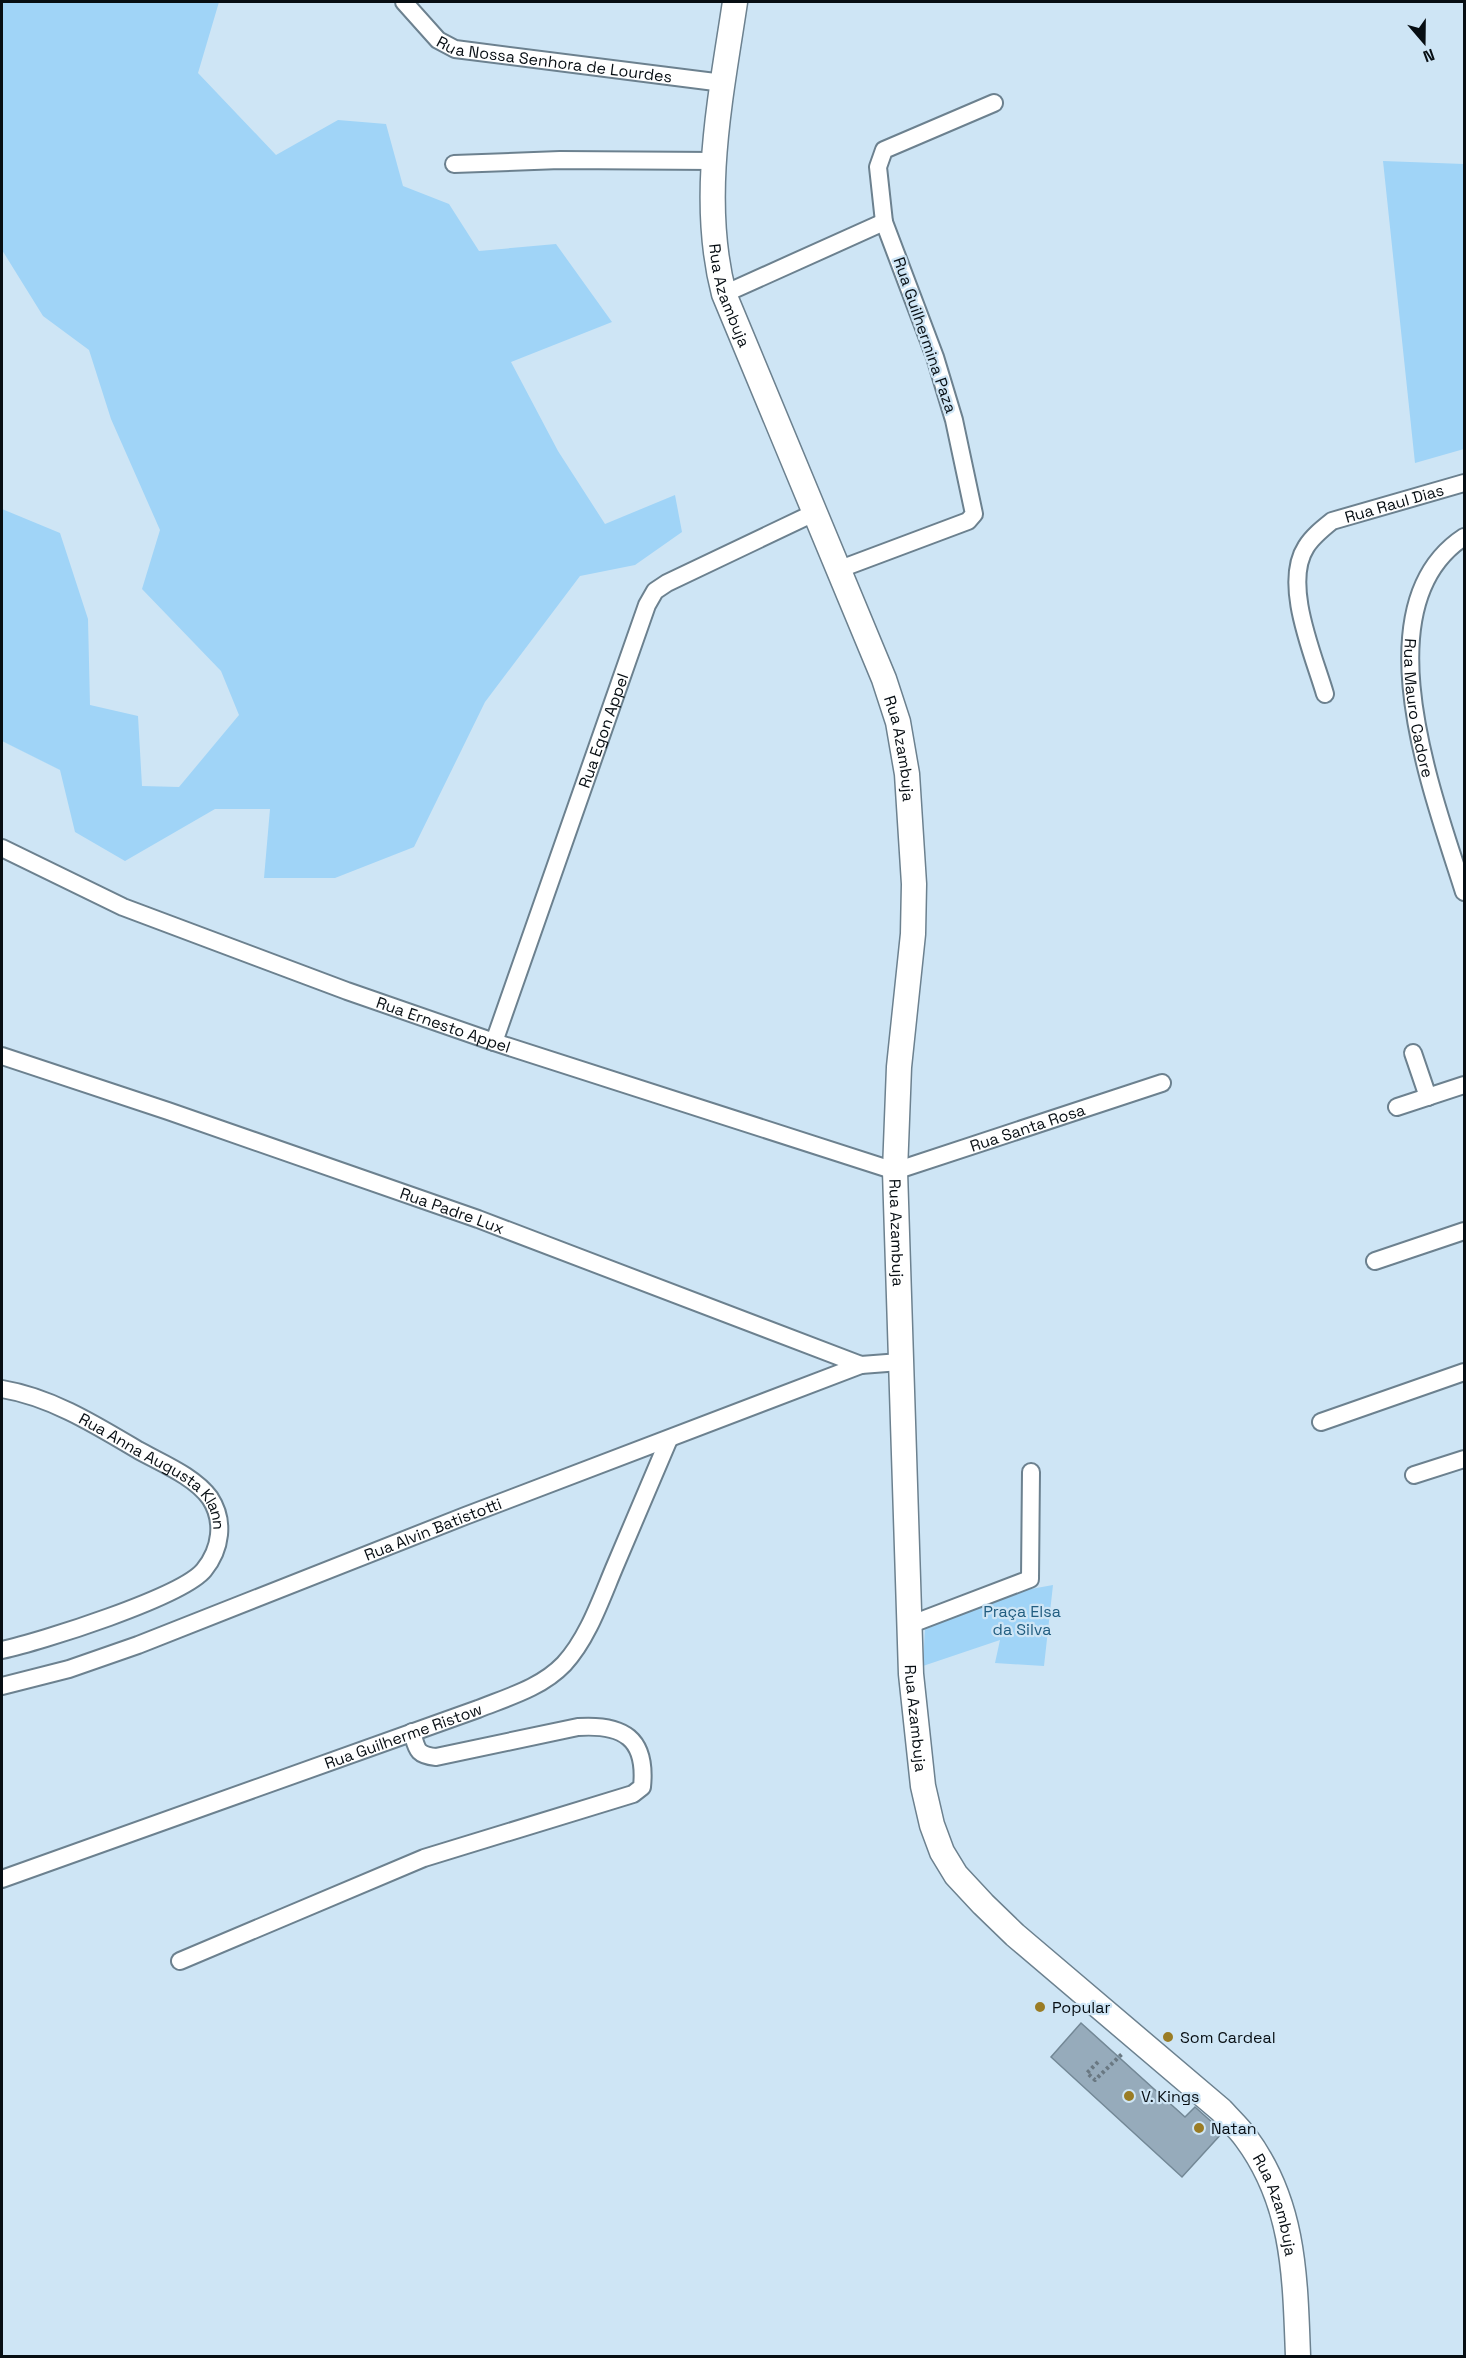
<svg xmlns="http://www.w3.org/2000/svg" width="1466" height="2358" viewBox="0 0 1466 2358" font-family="'Space Grotesk',sans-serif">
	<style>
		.green { fill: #a0d4f7 }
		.building { fill: #96abbb; stroke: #738896; stroke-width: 1.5 }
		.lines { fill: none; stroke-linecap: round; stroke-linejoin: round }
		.minor-casing { stroke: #6c818f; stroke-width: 20 }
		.secondary-casing { stroke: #6c818f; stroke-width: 27 }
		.path { stroke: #697882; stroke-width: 4; stroke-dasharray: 3 3; stroke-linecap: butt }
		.minor { stroke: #fff; stroke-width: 16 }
		.secondary { stroke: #fff; stroke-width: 24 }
		.poi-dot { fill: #9a7c25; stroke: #cee5f5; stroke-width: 2 }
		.labels { text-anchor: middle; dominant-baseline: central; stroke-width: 4.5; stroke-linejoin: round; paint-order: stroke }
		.street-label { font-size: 16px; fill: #070e13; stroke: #cee5f5 }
		.park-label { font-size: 16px; fill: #215d80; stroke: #cee5f5 }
		.poi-label { font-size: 16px; fill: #070e13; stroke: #cee5f5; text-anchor: start }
	</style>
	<rect width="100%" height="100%" fill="#cee5f5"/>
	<path class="green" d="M2,2H219L198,73L276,155L338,120L386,124L403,186L449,204L479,251L556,244L612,322L511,362L558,451L605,524L675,495L682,532L635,565L580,576L485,702L414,847L335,878H264L270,809H215L125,861L75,832L60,770L2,741V509L60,533L88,619L90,705L138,716L142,786L179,787L239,715L221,671L142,589L160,530L111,419L89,350L43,316L2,250Z
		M1383,161L1464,164V449L1415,463Z
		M1053,1585L1044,1666L995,1663L1000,1640L923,1666L925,1628L1020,1591Z"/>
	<path class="building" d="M1081,2023L1185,2117L1195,2107L1223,2132L1182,2177L1051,2057Z"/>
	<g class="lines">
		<g class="minor-casing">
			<g id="minor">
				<path id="s1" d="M404,2L438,40L455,49L723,83"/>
				<path d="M454,164L560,160L715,161"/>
				<path d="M724,294L884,222"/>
				<path id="s2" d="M1464,537C1359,606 1435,799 1464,892"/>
				<path d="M840,569L968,521L974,514L954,420L935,357L884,222L878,167L884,150L994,103"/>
				<path id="s3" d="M1325,694C1314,656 1282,584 1306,547C1312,537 1322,529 1332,521L1464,483"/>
				<path id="s4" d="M2,848L123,907L347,991L494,1042L895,1171L1162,1083"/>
				<path id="s5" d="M494,1042L647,605L655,591L667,583L816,512"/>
				<path d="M1413,1053L1428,1097"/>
				<path id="s6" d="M2,1056L168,1111L478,1219L861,1365L900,1362"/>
				<path d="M1397,1107L1464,1085"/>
				<path d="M1375,1261L1464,1231"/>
				<path id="s7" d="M2,1389C51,1397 96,1425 138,1450C161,1463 194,1476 210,1498C225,1521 221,1549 204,1570C182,1597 40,1642 2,1650"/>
				<path d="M1321,1422L1464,1372"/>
				<path d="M1414,1475L1464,1459"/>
				<path d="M909,1625L1030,1579L1031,1472"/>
				<path id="s8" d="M2,1686L69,1669L138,1645L465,1516L861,1365"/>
				<path id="s9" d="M2,1879L478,1709C508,1697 541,1688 564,1664C588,1638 601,1599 615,1566C633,1524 651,1482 669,1439"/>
				<path d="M180,1961L424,1858L633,1794L642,1787C647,1738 623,1724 578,1727L436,1757C416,1755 417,1749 412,1732"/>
			</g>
		</g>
		<g class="secondary-casing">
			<g id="secondary">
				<path id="s10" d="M735,2C721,96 699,199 724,294L884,679L898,722L907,774L914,884L913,934L899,1067L895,1171L911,1674L923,1786L932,1825L942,1852L956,1875L983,1904L1015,1935L1221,2110C1229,2119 1239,2128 1246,2138C1295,2204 1295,2278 1298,2356"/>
			</g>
		</g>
		<path class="path" d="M1098,2062L1087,2073L1095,2080L1123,2053"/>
		<use href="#minor" class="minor"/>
		<use href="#secondary" class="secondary"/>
	</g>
	<g class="poi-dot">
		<circle cx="1040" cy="2007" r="6"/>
		<circle cx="1168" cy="2037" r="6"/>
		<circle cx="1129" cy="2096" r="6"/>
		<circle cx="1199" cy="2128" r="6"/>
	</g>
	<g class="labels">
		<g class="street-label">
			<text stroke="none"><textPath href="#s1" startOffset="170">Rua Nossa Senhora de Lourdes</textPath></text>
			<text stroke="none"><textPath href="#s10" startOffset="297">Rua Azambuja</textPath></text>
			<text transform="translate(925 335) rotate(71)">Rua Guilhermina Paza</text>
			<text stroke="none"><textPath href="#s3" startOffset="254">Rua Raul Dias</textPath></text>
			<text stroke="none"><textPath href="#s2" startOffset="189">Rua Mauro Cadore</textPath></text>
			<text stroke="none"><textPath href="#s5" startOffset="330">Rua Egon Appel</textPath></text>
			<text stroke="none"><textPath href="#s10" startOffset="783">Rua Azambuja</textPath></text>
			<text stroke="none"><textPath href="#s4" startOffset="476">Rua Ernesto Appel</textPath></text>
			<text stroke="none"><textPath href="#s4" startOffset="1090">Rua Santa Rosa</textPath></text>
			<text stroke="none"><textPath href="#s6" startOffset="476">Rua Padre Lux</textPath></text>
			<text stroke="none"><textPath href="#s10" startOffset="1269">Rua Azambuja</textPath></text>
			<text stroke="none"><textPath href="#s7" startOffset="177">Rua Anna Augusta Klann</textPath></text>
			<text stroke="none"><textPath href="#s8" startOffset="459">Rua Alvin Batistotti</textPath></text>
			<text stroke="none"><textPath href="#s10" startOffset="1755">Rua Azambuja</textPath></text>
			<text stroke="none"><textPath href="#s9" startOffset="426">Rua Guilherme Ristow</textPath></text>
			<text stroke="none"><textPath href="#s10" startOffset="2385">Rua Azambuja</textPath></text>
		</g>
		<g class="park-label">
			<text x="1022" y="1611">Praça Elsa<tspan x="1022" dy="18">da Silva</tspan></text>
		</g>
		<g class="poi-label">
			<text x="1052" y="2007">Popular</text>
			<text x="1180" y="2037">Som Cardeal</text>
			<text x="1141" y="2096">V. Kings</text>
			<text x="1211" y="2128">Natan</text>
		</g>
	</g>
	<rect width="1466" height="2358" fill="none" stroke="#070e13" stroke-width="6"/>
	<g transform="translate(1424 42) rotate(160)" stroke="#cee5f5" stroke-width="4.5" paint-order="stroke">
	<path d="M0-4.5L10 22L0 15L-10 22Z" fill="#070e13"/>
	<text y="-9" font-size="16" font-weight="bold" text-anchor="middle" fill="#070e13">N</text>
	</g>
</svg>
